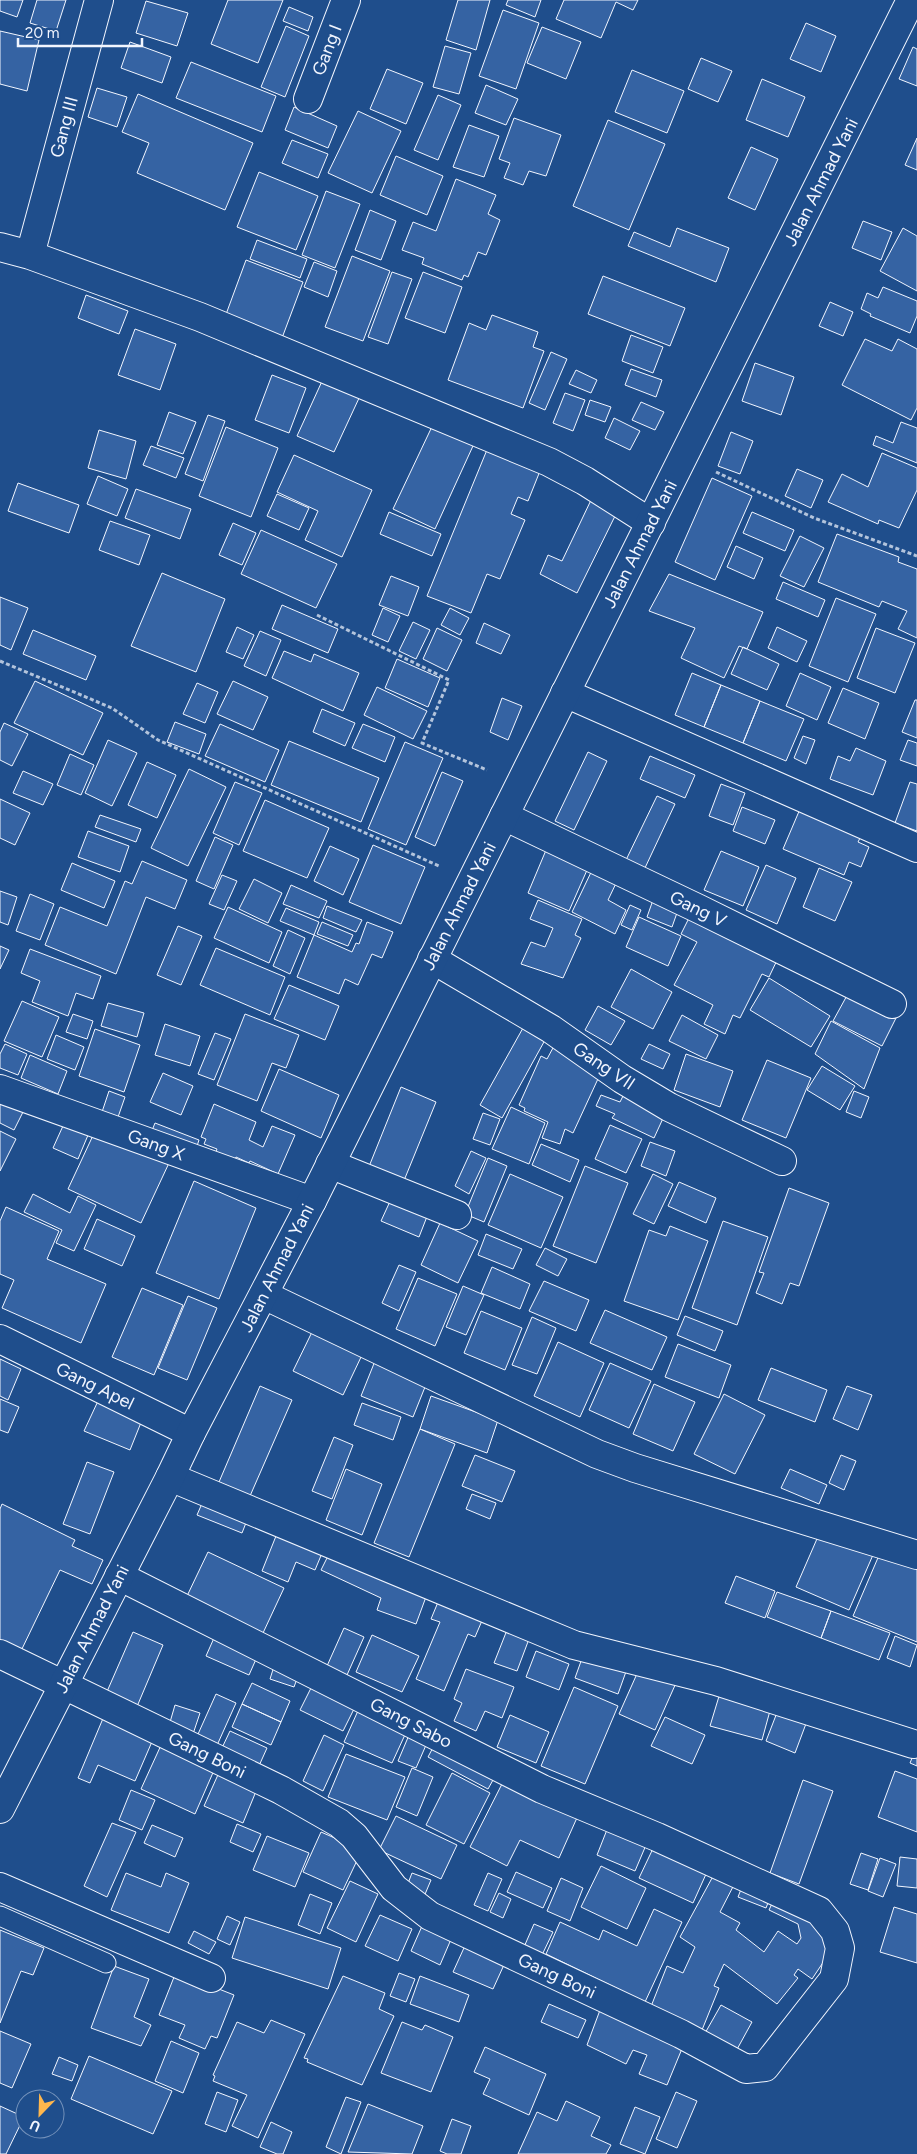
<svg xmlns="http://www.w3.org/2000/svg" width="917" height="2154" viewBox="0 0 917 2154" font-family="Figtree,sans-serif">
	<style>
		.building { fill: #3563a3; stroke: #f2f6ff }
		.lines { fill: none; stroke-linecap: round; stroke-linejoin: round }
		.lane-casing { stroke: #f2f6ff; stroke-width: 21 }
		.street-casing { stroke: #f2f6ff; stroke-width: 30 }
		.secondary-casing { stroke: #f2f6ff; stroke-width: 30 }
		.path { stroke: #b3c4dc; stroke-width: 3; stroke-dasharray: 4 2.5; stroke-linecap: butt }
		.lane { stroke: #1f4e8c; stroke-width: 19 }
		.street { stroke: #1f4e8c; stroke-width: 28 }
		.secondary { stroke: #1f4e8c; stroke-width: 28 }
		.labels { text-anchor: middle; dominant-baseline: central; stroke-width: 4; stroke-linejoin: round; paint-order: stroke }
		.street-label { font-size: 18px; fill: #f2f6ff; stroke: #1f4e8c }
	</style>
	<rect width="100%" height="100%" fill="#1f4e8c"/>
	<path class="building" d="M0,0H23L17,17L0,11Z
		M37,0H66L56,31L30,23Z
		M228,0H283L258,63L211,44Z
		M458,0H490L476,50L446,40Z
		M508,0H541L535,17L506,5Z
		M564,0H638L633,10L616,2L601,38L556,19Z
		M146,1L188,13L177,46L136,33Z
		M289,7L313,17L308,31L283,21Z
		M503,10L539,23L516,89L479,76Z
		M806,23L836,36L821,72L790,59Z
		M286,26L309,36L285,97L261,87Z
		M542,27L581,42L566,79L527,63Z
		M0,31L39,40L27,91L0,84Z
		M130,42L171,57L162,83L121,68Z
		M445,46L471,53L459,94L433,87Z
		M913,47L917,49V86L899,79Z
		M701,58L732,71L718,102L688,89Z
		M191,62L276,96L262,132L176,98Z
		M387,69L423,83L406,124L370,109Z
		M632,70L684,91L667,133L615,112Z
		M762,79L805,97L788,137L746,120Z
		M486,85L518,99L506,125L475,113Z
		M97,88L127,97L117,127L88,117Z
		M138,94L253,143L225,210L137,173L149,143L122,132Z
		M438,95L461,105L438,160L414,150Z
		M294,107L337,126L328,148L285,130Z
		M358,111L401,131L372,193L328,173Z
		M514,118L561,135L546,176L529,171L523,185L504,178L510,163L499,159Z
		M608,120L665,144L629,230L573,206Z
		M469,125L499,136L484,177L453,167Z
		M917,138V170L905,165Z
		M292,140L328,154L318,178L282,163Z
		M751,147L778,159L755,210L728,198Z
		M396,156L443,176L427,215L380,195Z
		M259,172L318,196L296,250L237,227Z
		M456,179L496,195L488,214L500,220L486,255L478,252L468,277L464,275L462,280L422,264L424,258L402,250L413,222L436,231Z
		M326,191L360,204L335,268L302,255Z
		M370,210L396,221L381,260L355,250Z
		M863,221L892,232L881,260L852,248Z
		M677,228L729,248L716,282L628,246L634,232L670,247Z
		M903,228L917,236V291L880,271Z
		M257,240L307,259L300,278L250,259Z
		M352,256L390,271L363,341L325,327Z
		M246,260L303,282L282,338L225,317Z
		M314,262L337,271L328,297L304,287Z
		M392,272L412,279L388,344L368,337Z
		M423,272L462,287L445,333L405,318Z
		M603,276L685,308L670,346L588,314Z
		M883,287L917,301V316L910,333L870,316L871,314L861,309L867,293L878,298Z
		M86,295L128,311L119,334L78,318Z
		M830,302L853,312L843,336L819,326Z
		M492,315L538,332L533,347L544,351L523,408L448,380L469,323L486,330Z
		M135,329L176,344L160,390L118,375Z
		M631,335L663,347L653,373L622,361Z
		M865,339L892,351L898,339L917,349V408L911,420L842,385Z
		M551,352L567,359L545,410L529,403Z
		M755,363L794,377L781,415L742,401Z
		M631,369L662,380L656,397L625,385Z
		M576,370L597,380L591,393L569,384Z
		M272,375L306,388L289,433L255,420Z
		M323,379L360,396L334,452L297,436Z
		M565,393L585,400L573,431L553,423Z
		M590,400L611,407L605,422L585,415Z
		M641,402L664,412L655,430L632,420Z
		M169,412L196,422L183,454L157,445Z
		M208,415L225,421L203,481L185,474Z
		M437,416L478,435L435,529L393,509Z
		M614,418L640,431L630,450L605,438Z
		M901,422L917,428V463L873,445L876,436L893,443Z
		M226,427L278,448L251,517L199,496Z
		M99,430L136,441L126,479L88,468Z
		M731,432L753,441L740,474L718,466Z
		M491,440L544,461L528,501L518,497L511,514L525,520L500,579L487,574L471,613L427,596Z
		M151,446L184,458L176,478L143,465Z
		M882,453L917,468V490L899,528L879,520L878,524L828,502L842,474L868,487Z
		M294,455L372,490L342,557L305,540L318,511L277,492Z
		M797,469L823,480L811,508L785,496Z
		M98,476L128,489L117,516L87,504Z
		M712,478L752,496L715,580L675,562Z
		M18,483L79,505L69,533L8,511Z
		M136,489L191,509L180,539L125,518Z
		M277,494L309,508L299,530L267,516Z
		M592,498L618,510L577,593L540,574L548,555L562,561Z
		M389,512L441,534L432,556L380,534Z
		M752,512L794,530L785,551L743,533Z
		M110,521L150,535L139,565L99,550Z
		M233,523L256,533L242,565L219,555Z
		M261,530L337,564L316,608L241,574Z
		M837,534L899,557L898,562L917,569V638L898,629L907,611L882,601L879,607L818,582Z
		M800,536L824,548L804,587L780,576Z
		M736,546L763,558L754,579L727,567Z
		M162,573L225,599L196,672L131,646Z
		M669,574L763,612L747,649L739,646L724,678L681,658L695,628L649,611Z
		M391,576L419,587L408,616L379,605Z
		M783,582L825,600L818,617L776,599Z
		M0,597L28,608L11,650L0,645Z
		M836,598L876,614L848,682L809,666Z
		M282,605L338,629L328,653L272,629Z
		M383,608L400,616L388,642L372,635Z
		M450,608L469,618L460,635L441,625Z
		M413,622L430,630L416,659L399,651Z
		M484,623L510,635L501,654L476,643Z
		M237,627L254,635L243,659L226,652Z
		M777,627L807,641L797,662L768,648Z
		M437,628L462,640L447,671L423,659Z
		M876,628L915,643L895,693L857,678Z
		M33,630L96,656L86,680L23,654Z
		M260,631L281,640L266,676L244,666Z
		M743,647L779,664L767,690L731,674Z
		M284,651L311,662L314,654L359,673L343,711L272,678Z
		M397,659L440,678L428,707L385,688Z
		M692,673L721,685L704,727L675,715Z
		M800,673L831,687L817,720L786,706Z
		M35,681L103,713L83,755L14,723Z
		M233,681L268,697L253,730L217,714Z
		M197,683L218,692L205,723L183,714Z
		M721,685L760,701L743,743L704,727Z
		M377,687L427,711L413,739L364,715Z
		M843,688L879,703L865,739L828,723Z
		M502,698L522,706L508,740L490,732Z
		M915,700H917V738L902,732Z
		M760,701L804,719L786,761L743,743Z
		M322,709L355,723L345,746L313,732Z
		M175,722L206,734L199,754L167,742Z
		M4,723L28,734L12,766L0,760V732Z
		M220,724L279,750L265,782L205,756Z
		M363,724L395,737L385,762L352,748Z
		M803,736L815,740L806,764L794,758Z
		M108,740L137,753L112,806L85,793Z
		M908,740L917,743V766L900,760Z
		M289,741L379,778L361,822L271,785Z
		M405,742L443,758L406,845L368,829Z
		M856,748L886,761L873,795L830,779L838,756L850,761Z
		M588,752L607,761L574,830L555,821Z
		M70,754L94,765L81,795L57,785Z
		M650,756L695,775L685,798L640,779Z
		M147,762L176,775L157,818L128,805Z
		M189,769L226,787L188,866L151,848Z
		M23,771L53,784L43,805L13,793Z
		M442,772L463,781L435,846L415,837Z
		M235,782L262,793L239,845L213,833Z
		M910,782L917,784V831L895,823Z
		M721,784L745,793L733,825L709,816Z
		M657,796L675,804L644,870L626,860Z
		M0,799L30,813L15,845L0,838Z
		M265,800L329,828L307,878L243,851Z
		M742,807L775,820L765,844L733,831Z
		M800,809L861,836L858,842L869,847L861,867L849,862L844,875L783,849Z
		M100,815L141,829L136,842L95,827Z
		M88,831L129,846L120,872L78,857Z
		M215,837L233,845L214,889L196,881Z
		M549,843L591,861L569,911L528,893Z
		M373,845L425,867L401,924L349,902Z
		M330,846L359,859L343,895L314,881Z
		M721,851L759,867L743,906L704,890Z
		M142,861L187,880L175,909L146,897L116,974L45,945L60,907L107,926L125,881L132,884Z
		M72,863L115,881L104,908L61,890Z
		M595,864L620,875L608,900L626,910L615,934L572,912Z
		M766,865L796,878L777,924L746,910Z
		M819,868L852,882L835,921L803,907Z
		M222,875L237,881L224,910L209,904Z
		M254,879L282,893L268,923L239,909Z
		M291,885L327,901L319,918L283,904Z
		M0,891L17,897L8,925L0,922Z
		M30,894L54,904L40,940L16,931Z
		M538,900L582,919L575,935L581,938L563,978L521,964L531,942L545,947L553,928L530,919Z
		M653,900L678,910L672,927L647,917Z
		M630,905L641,910L632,930L621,925Z
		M327,906L362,920L356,932L323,918Z
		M228,907L282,932L269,963L214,938Z
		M286,908L319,922L314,935L280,921Z
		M692,912L780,954L769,977L762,974L740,1018L733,1015L725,1034L704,1024L713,1005L674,985L697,942L681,934Z
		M639,917L681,936L668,966L626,947Z
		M322,922L353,935L348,946L317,934Z
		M367,922L393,932L382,958L372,954L358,985L345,979L339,994L297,977L314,935L352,952L356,943L359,944Z
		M178,926L202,936L181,985L157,975Z
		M288,930L305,938L290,974L273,966Z
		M0,946L9,950L0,969Z
		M216,948L285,977L270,1015L200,985Z
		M30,949L101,976L93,999L76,993L68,1016L32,1002L40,981L21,973Z
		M631,969L672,992L653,1029L611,1007Z
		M769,978L830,1016L811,1047L750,1010Z
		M289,985L339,1006L325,1040L274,1019Z
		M850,990L898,1014L882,1046L833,1021Z
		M22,1001L59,1017L42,1057L4,1041Z
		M108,1003L144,1013L137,1037L101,1026Z
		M598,1006L625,1021L611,1045L585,1030Z
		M73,1014L93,1021L87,1039L66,1032Z
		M245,1014L299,1035L286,1068L272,1063L257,1101L217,1085Z
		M682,1015L718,1035L706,1059L669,1041Z
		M528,1019L550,1031L502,1118L480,1105Z
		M831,1021L880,1048L864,1089L815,1054Z
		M165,1024L200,1036L190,1066L155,1055Z
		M95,1029L140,1045L124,1092L79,1076Z
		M215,1033L231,1039L214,1080L198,1074Z
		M56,1035L84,1047L75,1070L47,1059Z
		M5,1044L27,1054L18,1075L0,1068V1054Z
		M649,1044L670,1054L663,1069L641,1059Z
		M554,1046L603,1068L573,1133L565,1129L560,1144L542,1138L548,1122L524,1111L525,1108L519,1105L541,1056L547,1059Z
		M686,1054L733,1071L720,1107L674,1090Z
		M30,1055L67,1071L58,1094L21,1078Z
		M767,1060L811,1078L786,1138L742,1120Z
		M822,1066L855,1086L840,1110L807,1090Z
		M279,1069L339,1095L321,1138L261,1111Z
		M163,1073L193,1086L181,1115L150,1102Z
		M401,1087L436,1102L403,1183L368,1169Z
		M109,1091L125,1097L117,1120L101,1115Z
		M854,1091L869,1097L861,1118L846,1112Z
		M624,1094L665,1114L654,1138L612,1118L615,1114L596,1106L601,1095L620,1102Z
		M0,1099L24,1110L14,1130L0,1123Z
		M214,1104L256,1122L249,1140L263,1147L272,1126L295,1135L278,1174L250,1161L249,1163L236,1157L231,1167L213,1159L217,1149L204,1144L206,1139L201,1137Z
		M511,1107L545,1123L529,1164L492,1149Z
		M483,1113L500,1119L490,1145L473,1139Z
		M67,1117L91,1128L78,1159L53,1148Z
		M155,1123L199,1140L194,1155L149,1138Z
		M610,1125L642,1139L626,1173L595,1159Z
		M96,1129L169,1163L141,1223L68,1189Z
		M0,1131L16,1139L0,1171Z
		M650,1142L675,1151L666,1176L641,1166Z
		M541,1144L579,1160L570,1182L532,1165Z
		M471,1151L486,1158L469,1194L455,1186Z
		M488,1158L507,1166L484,1222L465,1214Z
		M585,1166L628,1183L596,1263L553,1246Z
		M510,1174L563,1197L541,1248L488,1225Z
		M653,1174L673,1184L654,1224L633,1214Z
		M194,1181L256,1208L219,1299L156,1273Z
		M679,1182L716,1198L706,1223L668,1206Z
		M789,1188L829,1203L799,1286L790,1283L782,1304L756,1293L764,1273L759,1272Z
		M33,1194L70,1213L78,1196L96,1205L74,1251L56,1243L62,1230L24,1212Z
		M392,1197L428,1214L419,1237L381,1221Z
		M6,1207L59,1231L47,1259L106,1284L81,1343L2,1308L14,1280L0,1274V1221Z
		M97,1219L135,1236L122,1266L84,1249Z
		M723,1221L768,1237L737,1325L692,1308Z
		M440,1223L478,1241L458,1283L421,1265Z
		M670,1226L708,1241L678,1320L624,1301L649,1230L666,1236Z
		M486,1234L522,1249L513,1269L478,1255Z
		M545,1248L567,1259L558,1276L536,1265Z
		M399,1265L416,1272L399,1311L382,1303Z
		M492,1267L530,1284L520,1309L481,1293Z
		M418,1278L457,1294L435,1346L396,1329Z
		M544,1281L589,1300L576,1331L529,1311Z
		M463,1286L484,1295L466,1335L446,1327Z
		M142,1288L183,1305L154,1375L112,1357Z
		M188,1296L217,1308L187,1380L158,1368Z
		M605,1310L667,1337L652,1370L590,1343Z
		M481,1311L522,1328L505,1370L464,1353Z
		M685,1316L723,1331L715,1351L677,1335Z
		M532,1317L556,1328L537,1374L512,1365Z
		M312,1332L362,1355L343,1395L293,1371Z
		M558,1342L604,1363L580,1417L534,1396Z
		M678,1344L731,1365L719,1398L665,1377Z
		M0,1359L21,1369L8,1400L0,1396Z
		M375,1361L427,1382L413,1417L361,1396Z
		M610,1363L651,1381L629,1428L589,1410Z
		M771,1368L827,1390L815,1422L758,1400Z
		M654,1384L695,1402L673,1451L633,1434Z
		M260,1386L292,1400L250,1496L219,1482Z
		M847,1386L872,1395L858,1430L833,1419Z
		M724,1394L765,1415L735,1474L694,1454Z
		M431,1396L498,1420L487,1453L420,1429Z
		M0,1399L19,1407L8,1433L0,1430Z
		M98,1401L142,1420L130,1450L84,1431Z
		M362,1403L401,1417L393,1440L354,1425Z
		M420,1429L455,1444L409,1557L374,1543Z
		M334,1437L353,1445L332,1499L312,1491Z
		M475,1455L515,1471L502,1502L462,1486Z
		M841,1455L856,1461L844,1490L829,1483Z
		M87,1462L114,1472L90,1534L63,1524Z
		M346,1469L382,1484L362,1535L326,1520Z
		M790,1469L827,1485L819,1504L781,1488Z
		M207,1492L251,1510L242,1533L197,1515Z
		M472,1494L496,1503L490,1519L466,1509Z
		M2,1504L75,1540L72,1546L103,1560L92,1584L60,1570L20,1653L0,1643V1509Z
		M823,1525L876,1548L849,1610L796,1587Z
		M280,1526L325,1546L315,1570L296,1562L288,1582L262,1571Z
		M333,1546L430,1586L416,1624L377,1610L381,1598L321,1570Z
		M883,1546L917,1556V1642L853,1616Z
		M208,1552L284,1588L263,1633L187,1596Z
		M736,1576L775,1591L765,1618L725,1603Z
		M443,1590L487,1609L475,1637L468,1634L444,1691L416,1679L440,1622L431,1619Z
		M777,1592L831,1611L821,1638L767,1617Z
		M831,1611L890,1633L879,1660L821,1638Z
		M344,1628L364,1637L347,1675L327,1666Z
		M218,1629L261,1648L249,1675L206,1656Z
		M507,1630L529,1639L517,1671L494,1663Z
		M133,1632L163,1645L133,1716L102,1703Z
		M372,1635L419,1656L402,1692L356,1672Z
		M895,1636L917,1645L910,1667L887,1658Z
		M585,1650L628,1666L618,1694L575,1678Z
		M536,1651L569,1664L559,1690L526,1677Z
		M276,1660L301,1668L294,1687L270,1679Z
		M640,1667L676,1683L655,1730L619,1714Z
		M466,1669L514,1687L502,1718L485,1711L476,1731L454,1721L462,1703L454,1699Z
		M316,1678L359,1699L343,1731L300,1710Z
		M252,1683L290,1701L281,1722L242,1704Z
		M574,1687L618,1706L585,1784L541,1766Z
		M720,1693L771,1707L762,1740L710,1726Z
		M216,1694L236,1703L214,1752L194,1743Z
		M242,1704L281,1722L271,1745L232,1727Z
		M361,1704L409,1726L392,1763L344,1742Z
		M175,1705L200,1713L192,1737L168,1729Z
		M778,1710L807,1721L795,1753L766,1741Z
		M510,1715L549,1732L536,1763L497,1747Z
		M104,1716L154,1737L135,1781L98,1765L90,1783L78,1778Z
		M665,1717L705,1735L692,1764L651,1746Z
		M412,1728L430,1736L416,1768L398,1761Z
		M230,1731L267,1748L258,1768L221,1750Z
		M324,1735L344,1745L323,1791L303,1781Z
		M438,1738L498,1771L488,1789L428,1757Z
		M162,1743L215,1768L195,1814L141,1789Z
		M917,1746V1766L910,1763Z
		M346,1754L405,1777L387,1820L328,1797Z
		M221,1768L259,1784L243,1823L204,1806Z
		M412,1768L433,1777L417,1816L396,1807Z
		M895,1771L917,1779V1832L878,1817Z
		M452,1773L490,1793L464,1844L426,1825Z
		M505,1778L580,1811L559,1858L520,1840L507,1866L470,1847Z
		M803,1780L833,1791L799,1884L770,1873Z
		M131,1790L155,1800L142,1830L119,1820Z
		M396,1816L457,1845L441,1879L379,1850Z
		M610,1822L649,1838L635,1871L597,1855Z
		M112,1823L136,1832L107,1897L84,1886Z
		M237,1824L261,1834L253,1852L230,1842Z
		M152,1825L183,1838L175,1857L144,1843Z
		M321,1832L362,1850L343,1890L303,1872Z
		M267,1836L309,1853L295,1887L253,1870Z
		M658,1838L711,1863L693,1903L639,1878Z
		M861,1853L878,1859L868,1890L850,1884Z
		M900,1857L917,1859V1888L897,1886Z
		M880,1858L896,1864L883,1897L868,1891Z
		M601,1866L646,1888L627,1929L581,1907Z
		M718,1867L738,1877L720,1912L740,1923L736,1930L764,1952L778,1931L797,1944L801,1938L798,1924L769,1910L778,1891L818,1910L832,1949L812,1979L798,1969L794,1975L798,1978L777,2004L724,1964L714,1986L719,1988L702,2030L650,2009L667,1966L683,1973L695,1947L680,1937Z
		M516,1872L552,1888L543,1908L507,1892Z
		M126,1873L161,1887L166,1873L189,1883L169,1933L111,1910Z
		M412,1873L431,1880L423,1899L405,1891Z
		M488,1873L502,1879L488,1911L474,1905Z
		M561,1878L583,1888L570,1921L547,1911Z
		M745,1879L773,1890L766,1908L738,1897Z
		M350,1881L378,1894L356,1942L327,1928Z
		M499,1893L511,1899L503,1918L490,1912Z
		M310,1894L332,1903L320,1934L298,1925Z
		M894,1907L917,1914V1963L880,1952Z
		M654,1909L682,1922L645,2002L546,1954L560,1922L599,1940L603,1930L637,1946Z
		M380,1915L412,1929L398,1961L365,1946Z
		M227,1916L240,1922L230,1945L217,1939Z
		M245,1917L341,1948L328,1989L232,1958Z
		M426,1917L455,1930L440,1965L411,1951Z
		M534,1924L553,1932L542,1955L524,1947Z
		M0,1930L44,1948L33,1975L21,1971L0,2023Z
		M194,1931L216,1942L209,1954L188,1943Z
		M468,1939L508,1956L493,1989L453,1972Z
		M114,1966L149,1979L134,2017L151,2025L141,2046L91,2028Z
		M176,1972L234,1995L217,2038L211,2036L205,2049L179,2038L185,2025L159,2015Z
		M399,1973L415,1979L406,2002L390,1996Z
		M343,1976L385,1993L379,2009L394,2016L362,2085L307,2062L308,2059L304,2058Z
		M420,1976L469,1995L459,2022L410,2004Z
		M603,2002L686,2039L667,2085L639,2074L647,2055L633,2050L626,2064L587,2045Z
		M549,2004L586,2020L578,2038L541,2022Z
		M721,2005L752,2022L735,2053L704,2035Z
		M271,2020L305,2034L258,2138L232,2126L247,2095L213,2081L215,2076L213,2075L237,2022L264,2033Z
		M402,2022L422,2030L425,2025L453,2037L431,2092L381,2073Z
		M0,2031L31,2044L12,2088L0,2083Z
		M171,2041L199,2053L183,2093L155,2081Z
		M485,2047L546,2074L529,2115L483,2094L490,2079L474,2072Z
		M89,2056L172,2091L153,2134L71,2099Z
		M59,2057L78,2065L72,2081L52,2074Z
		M217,2092L238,2100L226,2132L205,2124Z
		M676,2092L697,2101L677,2148L656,2139Z
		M346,2097L361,2102L341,2154L326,2147Z
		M566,2101L600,2117L591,2136L611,2145L606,2154H518L537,2112L557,2121Z
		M368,2104L423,2126L412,2154L348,2152Z
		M0,2106L24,2117L6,2154H0Z
		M635,2107L660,2117L645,2154L620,2144Z
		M452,2119L471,2126L461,2154H447L440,2151Z
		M271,2122L292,2132L283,2154H277L260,2147Z"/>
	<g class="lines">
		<g class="lane-casing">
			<path id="lane" d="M0,1916L106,1963"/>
		</g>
		<g class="street-casing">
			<path id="street" d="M308,99L346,0
				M0,247L30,255L200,317L549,462L585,481L651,523
				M30,255L99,0
				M565,693L917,848
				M504,816L699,909L892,1004
				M432,959L551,1029L622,1079L669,1107L782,1161
				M0,1089L312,1201
				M330,1164L457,1215
				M264,1295L597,1454L635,1468L917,1555
				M0,1339L191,1433
				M170,1477L574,1645L716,1681L913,1744
				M0,1654L281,1790L339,1823L354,1836L394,1888L430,1916L681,2034L746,2069L765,2067L834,1979L840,1948L835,1931L819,1911L657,1837L542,1789L119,1576
				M0,1887L211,1978"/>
		</g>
		<g class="secondary-casing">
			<path id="secondary" d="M0,1809L170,1477L191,1433L312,1201L911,0"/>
		</g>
		<path class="path" d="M716,472L814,518L917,556
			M317,615L449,680L422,743L487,770
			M0,661L112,708L158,740L439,866"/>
		<use href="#lane" class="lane"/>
		<use href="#street" class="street"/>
		<use href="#secondary" class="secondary"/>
	</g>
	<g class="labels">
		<g class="street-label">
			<text transform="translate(327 50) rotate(-69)">Gang I</text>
			<text transform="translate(64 127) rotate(-75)">Gang III</text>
			<text transform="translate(821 182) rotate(-63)">Jalan Ahmad Yani</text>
			<text transform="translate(640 544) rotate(-63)">Jalan Ahmad Yani</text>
			<text transform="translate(459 906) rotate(-63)">Jalan Ahmad Yani</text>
			<text transform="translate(698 909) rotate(26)">Gang V</text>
			<text transform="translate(604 1066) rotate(34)">Gang VII</text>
			<text transform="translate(156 1145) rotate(20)">Gang X</text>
			<text transform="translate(277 1268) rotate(-63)">Jalan Ahmad Yani</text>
			<text transform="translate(95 1386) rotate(26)">Gang Apel</text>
			<text transform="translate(92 1629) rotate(-63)">Jalan Ahmad Yani</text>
			<text transform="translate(411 1723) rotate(27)">Gang Sabo</text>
			<text transform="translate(207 1755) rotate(26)">Gang Boni</text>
			<text transform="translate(557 1976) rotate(25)">Gang Boni</text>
		</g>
	</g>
	<g transform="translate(40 2114) rotate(203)"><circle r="24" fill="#1f4e8c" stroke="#7391ba"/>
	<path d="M0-4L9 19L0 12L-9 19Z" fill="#ffb74d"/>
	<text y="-8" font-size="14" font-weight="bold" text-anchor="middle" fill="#f2f6ff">U</text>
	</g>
	<path d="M18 38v8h124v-8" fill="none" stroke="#f2f6ff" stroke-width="2.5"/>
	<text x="25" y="38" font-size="15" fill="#f2f6ff" stroke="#1f4e8c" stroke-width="4" paint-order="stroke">20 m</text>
</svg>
